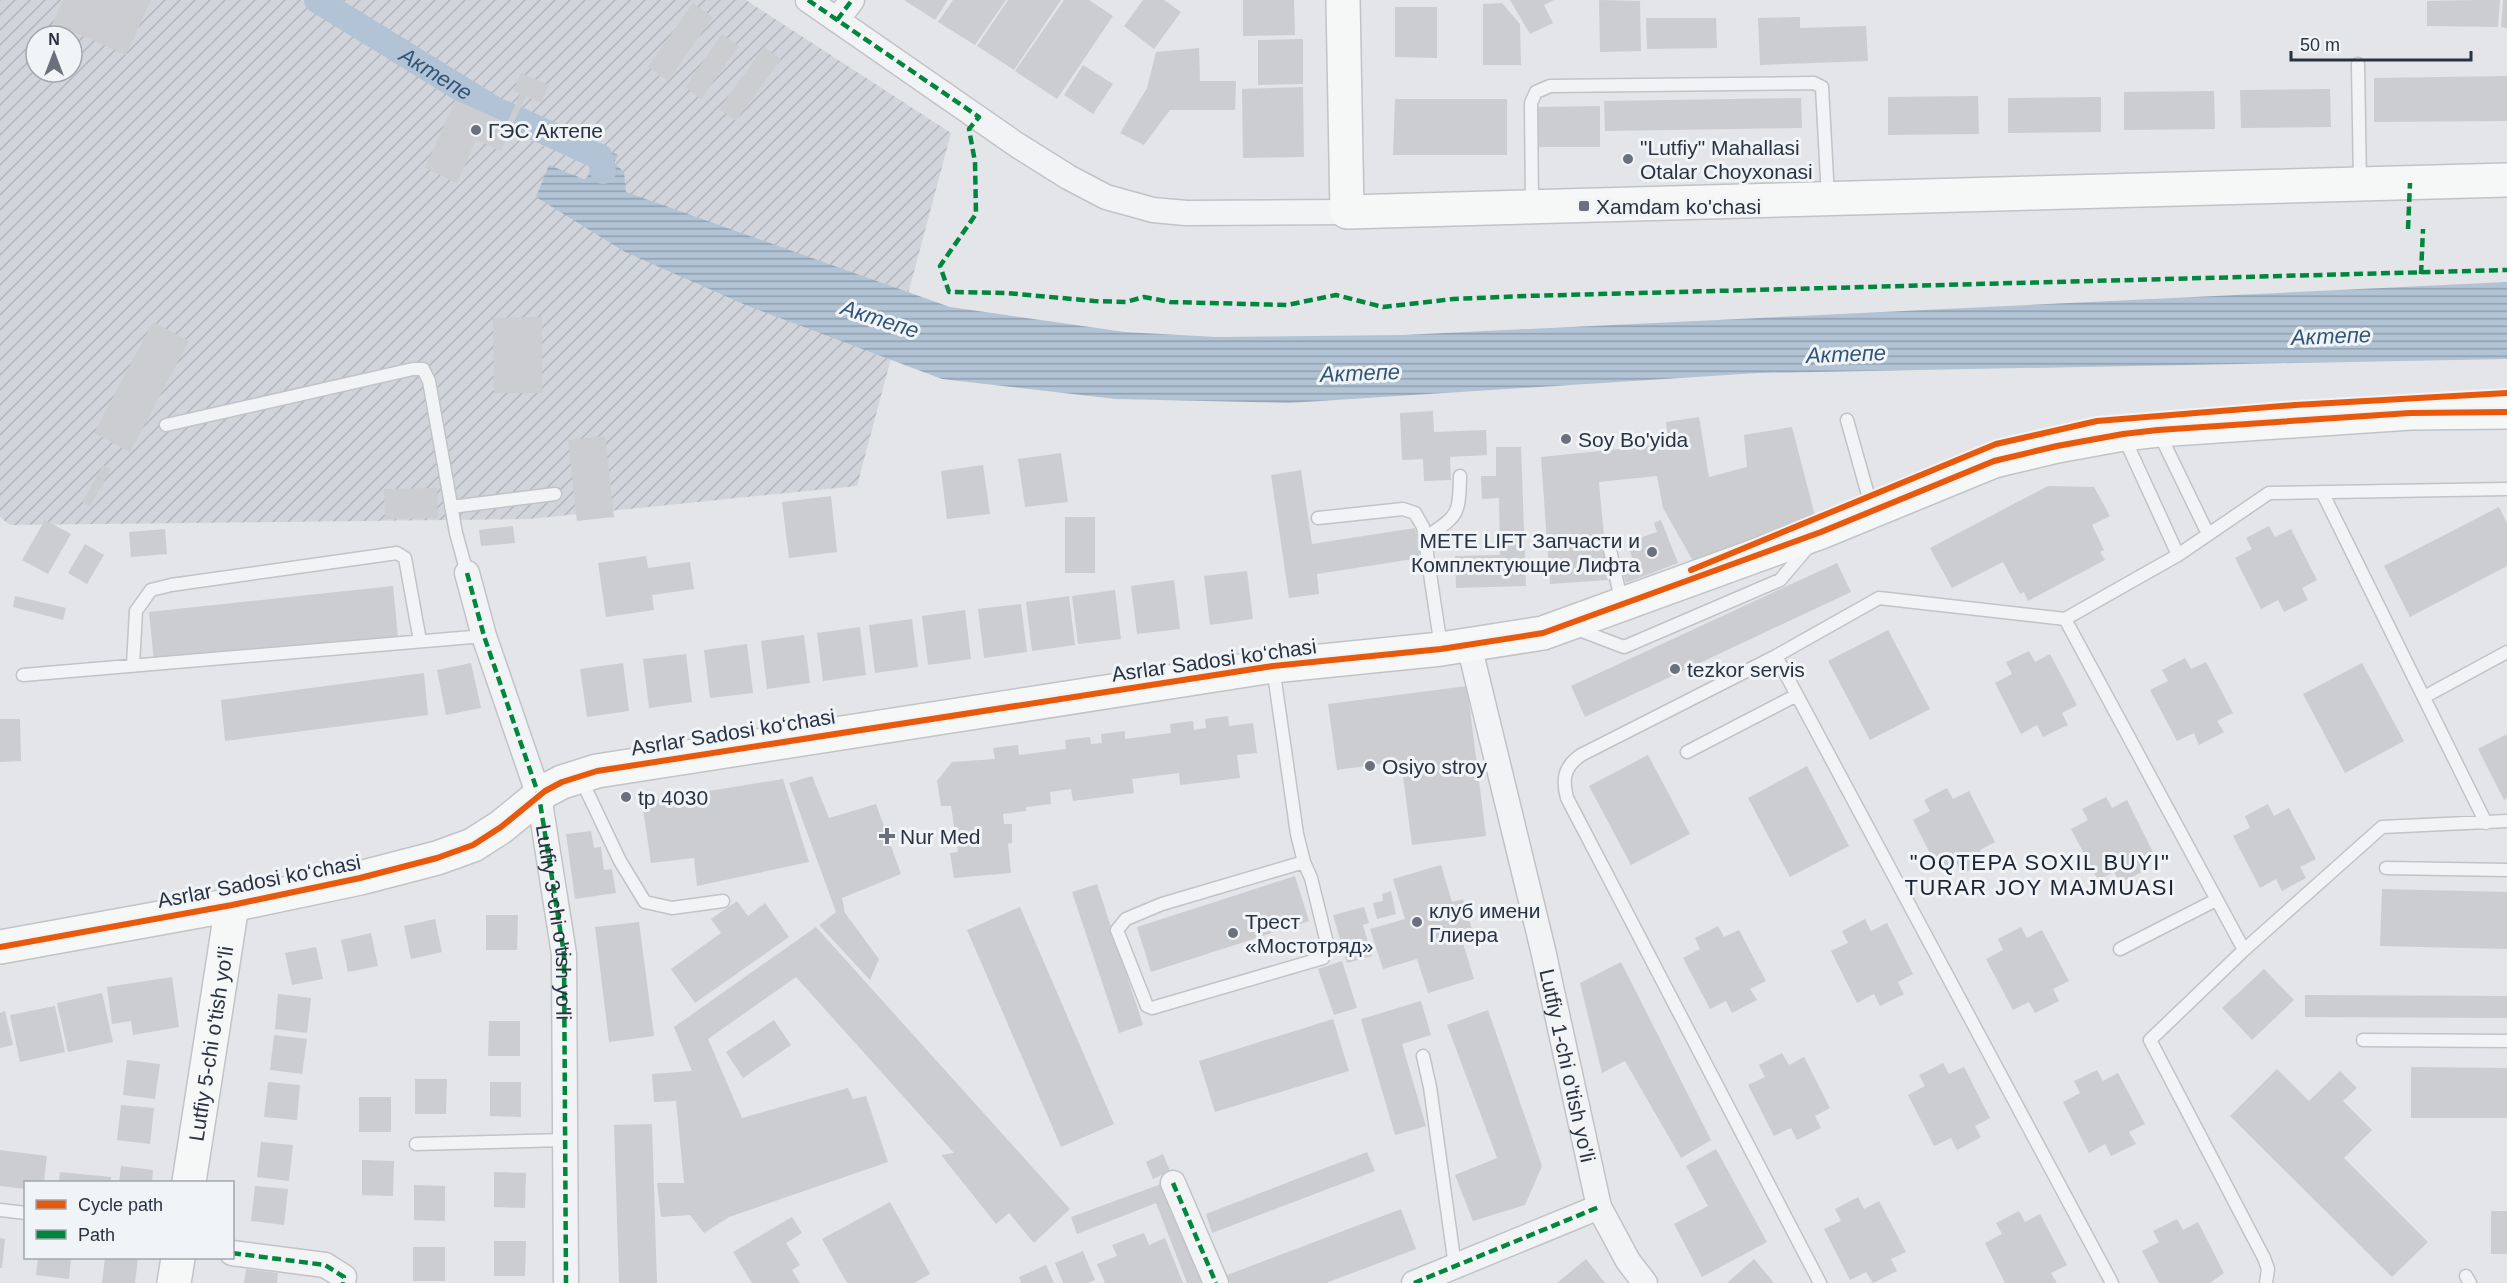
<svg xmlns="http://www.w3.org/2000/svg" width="2507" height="1283" viewBox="0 0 2507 1283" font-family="Arial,sans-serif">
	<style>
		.industrial { fill: url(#industrial-furrows); fill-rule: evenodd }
		.water { fill: url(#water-rules) }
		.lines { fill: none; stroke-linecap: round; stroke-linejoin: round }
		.canal { stroke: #b1c3d4; stroke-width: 26 }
		.building { fill: #cbcdd0 }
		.lane-casing { stroke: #c1c3c6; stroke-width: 15 }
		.street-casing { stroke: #c1c3c6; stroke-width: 27 }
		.secondary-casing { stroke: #c1c3c6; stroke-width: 36 }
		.lane { stroke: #f2f3f5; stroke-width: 12 }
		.street { stroke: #f2f3f5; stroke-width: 24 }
		.secondary { stroke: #f6f7f7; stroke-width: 33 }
		.quiet { stroke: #00873e; stroke-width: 4.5; stroke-dasharray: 9 4.5; stroke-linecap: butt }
		.cycleway-casing { stroke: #f1f4f7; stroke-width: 10 }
		.cycleway { stroke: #e8590c; stroke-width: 6 }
		.poi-dot { fill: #6a717c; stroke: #f1f4f7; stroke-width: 2 }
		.labels { text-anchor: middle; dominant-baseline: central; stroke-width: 6; stroke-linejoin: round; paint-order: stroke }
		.poi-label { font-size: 21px; fill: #293342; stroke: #f1f4f7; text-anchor: start }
		.street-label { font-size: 21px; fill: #293342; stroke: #f1f4f7 }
		.water-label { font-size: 22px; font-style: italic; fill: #325478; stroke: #f1f4f7 }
		.neighbourhood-label { font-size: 22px; letter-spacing: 1.5px; fill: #1b2433; stroke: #f1f4f7 }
	</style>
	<defs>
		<pattern id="industrial-furrows" width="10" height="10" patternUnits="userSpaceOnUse" patternTransform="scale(1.5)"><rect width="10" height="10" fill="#d1d5db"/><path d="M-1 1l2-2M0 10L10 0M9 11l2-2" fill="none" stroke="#b3b7bd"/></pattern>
		<pattern id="water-rules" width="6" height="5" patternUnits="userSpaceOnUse" patternTransform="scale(1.5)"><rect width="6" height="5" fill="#b1c3d4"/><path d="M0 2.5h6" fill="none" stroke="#909fae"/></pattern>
	</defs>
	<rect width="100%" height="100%" fill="#e3e5e8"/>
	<path class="industrial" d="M0,0H746L951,133L857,486L529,519L10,525L0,517ZM36,36H72V72H36Z"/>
	<path class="water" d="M586,140L618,155L614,163L624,172L626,192L950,307L1125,332L1216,337L1403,335L2507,282V359L1758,373L1289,403L1116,399L942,379L748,306L625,252L536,197L549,165L586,180L592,166L577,159Z"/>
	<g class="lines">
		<path class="canal" id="s1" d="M317,0L494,109L600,157L603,171"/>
	</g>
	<path class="building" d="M63,0H151L126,55L53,23Z
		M904,0H948L935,20Z
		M953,0H1006L975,45L938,22Z
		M1008,0H1061L1014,70L977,46Z
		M1064,0H1089L1113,16L1057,99L1015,71Z
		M1143,0H1164L1181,12L1154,49L1124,26Z
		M1243,0H1294L1295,35L1243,36Z
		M1510,0H1554L1544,5L1553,23L1530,34Z
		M1599,0L1640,1L1641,51L1600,52Z
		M2477,0H2500L2498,27L2427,26V1Z
		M2503,0H2507V28L2501,27Z
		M693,3L713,17L668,81L648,67Z
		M1502,3L1520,24L1521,65H1483V4Z
		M1395,7H1437V58L1395,57Z
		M1800,17V28L1866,26L1868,61L1760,65L1758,18Z
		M1646,18H1716L1717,48L1647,49Z
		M722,34L739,46L701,99L685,87Z
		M1303,39V84L1258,85V40Z
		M764,47L781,59L736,121L719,109Z
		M1199,48L1200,81H1236L1235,110H1170L1144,145L1120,133L1147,88L1156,52Z
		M1083,65L1113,84L1093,114L1064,95Z
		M521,73L549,85L541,103L526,96L501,151L476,140L457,183L425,168L455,100L507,123L520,94L513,91Z
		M2507,76V121L2374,122V78Z
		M1303,87L1304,157L1243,158L1242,89Z
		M2330,89L2331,127L2241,128L2240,90Z
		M2214,91L2215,129L2124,130V92Z
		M1978,96L1979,134L1888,135V97Z
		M2101,97V132L2008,133V98Z
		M1801,98L1802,128L1605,131L1604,101Z
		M1395,99H1507V155H1393Z
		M1600,106V147H1538V107Z
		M542,317V393H494L493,318Z
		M153,322L189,341L130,452L94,433Z
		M1433,411L1434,432L1486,430L1487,455L1450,457L1451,480L1424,481L1423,459L1402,460L1400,413Z
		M1699,417L1709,477L1747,467L1744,435L1792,427L1815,516L1693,561L1663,508L1657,476L1599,482L1608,580L1550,584L1541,457L1669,444L1666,422Z
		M605,436L614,517L577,521L568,440Z
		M1496,447H1521L1526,586L1456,588L1455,556L1500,555L1499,498L1482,499L1481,476H1496Z
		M1061,453L1068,502L1025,507L1018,459Z
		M103,465L111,469L90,506L82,502Z
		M983,465L990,514L947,519L941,471Z
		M1301,470L1312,544L1415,528L1420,558L1317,574L1319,594L1289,598L1271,475Z
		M2048,486L2094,487L2110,516L2092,525L2104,550L2100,552L2105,560L2028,601L2024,592L2020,594L2003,562L1952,588L1930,548Z
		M437,488L438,518L385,519L384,489Z
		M831,496L837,552L789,558L782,502Z
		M2499,507L2507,523V566L2410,617L2384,566Z
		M1065,517H1095V573H1065Z
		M45,520L71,534L48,574L22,560Z
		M1661,520L1678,563L1626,583L1620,565L1633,561L1627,542L1657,532L1654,523Z
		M513,526L515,543L481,546L479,530Z
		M2269,526L2275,537L2291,529L2317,580L2302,588L2308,600L2284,612L2278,600L2261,609L2235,558L2252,549L2246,538Z
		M165,529L167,554L131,557L129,532Z
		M85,544L104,555L87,584L68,573Z
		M646,556L648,568L690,562L694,589L652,595L654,610L606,617L598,563Z
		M1837,563L1851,592L1585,717L1571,686Z
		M1247,571L1253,619L1210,625L1204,576Z
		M1174,580L1180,629L1137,634L1131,586Z
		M393,586L398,637L154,662L149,612Z
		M1115,590L1121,639L1078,644L1072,596Z
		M15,596L66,608L63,620L13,607Z
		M1069,596L1075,645L1032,651L1026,602Z
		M1021,604L1027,652L984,658L978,609Z
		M965,610L971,659L928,665L922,616Z
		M912,619L918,667L875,673L869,625Z
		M860,627L866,675L823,681L817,633Z
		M1888,630L1930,709L1870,740L1828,661Z
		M804,635L810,683L767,689L761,641Z
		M747,644L753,693L710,698L704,650Z
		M2029,651L2035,662L2050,654L2077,705L2062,713L2068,725L2043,737L2037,725L2021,734L1995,683L2012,674L2006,662Z
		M686,654L692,702L649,708L643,659Z
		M2185,658L2191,669L2206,662L2233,713L2217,721L2224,732L2199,745L2194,733L2177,741L2150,690L2168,681L2162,670Z
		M471,663L481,708L446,715L437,670Z
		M623,663L629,711L587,717L580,669Z
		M2362,663L2404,741L2345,773L2303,694Z
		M424,673L428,715L225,741L221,700Z
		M1467,686L1486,836L1412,845L1401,761L1337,770L1328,704Z
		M1228,716L1229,726L1253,723L1257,753L1237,755L1240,778L1180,785L1179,773L1132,779L1134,793L1073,801L1071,789L1050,792L1051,804L1026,807V811L1003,814L1004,824H1012V843L1008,844L1011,873L954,878L950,853L958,852L951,806H941L937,781L952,762L995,759L993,748L1018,745L1019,755L1066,749L1065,740L1090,737L1091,744L1102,743L1101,734L1125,731V739L1171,733L1170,724L1193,721L1194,730L1206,728L1205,719Z
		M0,719H20L21,761L0,762Z
		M2507,734V798L2504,800L2478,749Z
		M1648,755L1690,834L1631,865L1589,786Z
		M1807,766L1849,846L1790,877L1748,798Z
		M812,776L829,818L876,804L901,874L842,898L845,913L879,959L870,980L819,925L836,912L789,783Z
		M783,779L809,862L697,886L694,858L651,863L642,802Z
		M1947,788L1953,799L1969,791L1995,842L1980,850L1986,862L1962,874L1956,862L1939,871L1913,820L1930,811L1924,800Z
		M2106,797L2112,808L2127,800L2153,852L2138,859L2144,871L2120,883L2114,872L2098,880L2071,829L2088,820L2082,809Z
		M2268,804L2274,816L2289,808L2316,859L2300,867L2306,878L2282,891L2276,879L2260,888L2233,836L2250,828L2245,816Z
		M591,831L594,848L601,847L604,870L612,869L616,893L575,899L566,834Z
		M1441,865L1452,902L1463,899L1475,939L1463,943L1474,979L1428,993L1417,959L1383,969L1370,929L1405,919L1393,879Z
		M1295,876L1309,921L1151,972L1137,927Z
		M1097,884L1143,1025L1119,1033L1072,892Z
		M2382,889L2507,892V949L2380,946Z
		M1391,891L1396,914L1377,919L1373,903L1383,901L1382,894Z
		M737,901L748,916L765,903L789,937L695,1003L671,969L721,933L711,919Z
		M1020,907L1114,1124L1061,1147L967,930Z
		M1364,907L1369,923L1363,925L1372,956L1347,963L1333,915Z
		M486,915H518L517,950H486Z
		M435,919L442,952L411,959L404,926Z
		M1865,919L1871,931L1887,923L1913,974L1898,982L1904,994L1880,1006L1874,994L1857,1003L1831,951L1848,943L1842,931Z
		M639,922L654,1036L609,1042L595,927Z
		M1718,926L1724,937L1739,930L1766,981L1750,989L1757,1000L1732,1013L1726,1001L1710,1009L1683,958L1700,949L1695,938Z
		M816,927L1070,1209L1034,1243L1009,1213L996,1224L941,1155L954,1153L796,977L708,1039L742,1118L848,1088L853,1099L866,1096L888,1162L729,1217L704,1233L690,1215L661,1217L657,1183H684L676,1101L654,1102L652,1074L692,1071L674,1027Z
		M2021,927L2027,938L2042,930L2069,981L2053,989L2059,1001L2035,1013L2029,1002L2013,1010L1986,959L2003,950L1998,939Z
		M371,933L378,966L348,972L341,940Z
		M316,947L323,979L292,985L285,953Z
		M1342,961L1357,1008L1334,1015L1318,969Z
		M1621,962L1711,1140L1681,1158L1625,1061L1602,1073L1580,983Z
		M2264,969L2294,1000L2252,1040L2222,1008Z
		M172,977L179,1027L133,1035L131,1021L112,1024L107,987Z
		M102,993L113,1042L68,1052L57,1003Z
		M278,994L311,998L307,1033L275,1029Z
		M2305,995L2507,996V1018L2305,1017Z
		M1421,1001L1431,1035L1402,1044L1426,1126L1395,1135L1361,1019Z
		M55,1006L65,1052L20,1062L10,1015Z
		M1488,1010L1542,1166L1525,1205L1473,1221L1455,1175L1497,1158L1447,1025Z
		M5,1011L13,1045L0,1048V1013Z
		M1333,1019L1349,1071L1215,1112L1199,1061Z
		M774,1020L791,1045L743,1078L726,1052Z
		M489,1021H520V1056H488Z
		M274,1035L307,1039L302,1074L270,1070Z
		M1782,1053L1789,1065L1804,1057L1830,1108L1815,1116L1821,1128L1797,1140L1791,1128L1774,1136L1748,1085L1765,1077L1759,1065Z
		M127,1060L160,1064L155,1099L123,1095Z
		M1943,1063L1949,1074L1964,1067L1990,1118L1975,1126L1981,1137L1957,1150L1951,1138L1934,1146L1908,1095L1925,1086L1919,1075Z
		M2411,1067L2507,1068V1118H2411Z
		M2277,1069L2309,1101L2340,1071L2357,1088L2343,1101L2372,1130L2344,1158L2428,1242L2392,1277L2230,1116Z
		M2097,1070L2103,1081L2118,1073L2145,1124L2129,1132L2136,1144L2111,1156L2105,1144L2089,1153L2063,1102L2080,1093L2074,1081Z
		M415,1079H447L446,1114H415Z
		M268,1082L300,1085L297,1120L264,1117Z
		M490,1082H521V1117L490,1116Z
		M359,1097H391V1132H359Z
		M121,1105L154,1108L150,1144L117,1140Z
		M652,1124L657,1283H619L614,1125Z
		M261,1142L293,1145L289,1181L257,1177Z
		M1716,1149L1767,1242L1702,1277L1674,1224L1708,1206L1686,1166Z
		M0,1150L47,1156L44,1182H26V1189L0,1186Z
		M1367,1152L1375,1171L1212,1233L1206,1214Z
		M1163,1154L1170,1171L1153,1179L1146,1162Z
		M362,1160L394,1161L393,1196L362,1195Z
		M121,1166L153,1170L152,1182H119Z
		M60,1172L111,1177V1182H59Z
		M494,1172L526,1173L525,1208L494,1207Z
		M1164,1183L1207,1283H1187L1156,1203L1077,1234L1071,1217Z
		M414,1185L445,1186V1221L414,1220Z
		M255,1186L288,1189L284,1225L251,1221Z
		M1858,1197L1864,1209L1879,1201L1906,1252L1891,1259L1897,1271L1873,1283L1866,1272L1850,1280L1824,1229L1841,1221L1835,1209Z
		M890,1202L930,1274L914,1283H847L822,1239Z
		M1401,1209L1416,1249L1326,1283H1230L1227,1275Z
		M2019,1211L2025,1222L2040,1214L2067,1265L2051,1273L2057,1283H2005L1985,1243L2002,1234L1996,1223Z
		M2491,1211H2507V1254H2491Z
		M792,1217L802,1233L786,1243L800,1265L792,1270L800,1283H752L733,1252Z
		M2177,1219L2183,1230L2198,1222L2224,1273L2210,1283H2159L2142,1251L2159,1242L2153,1231Z
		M1144,1233L1149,1245L1165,1238L1183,1283H1105L1097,1264L1117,1256L1112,1245Z
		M0,1238L5,1239L2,1268H0Z
		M494,1241H526L525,1276H494Z
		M413,1247H445V1281H413Z
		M1083,1251L1095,1280L1088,1283H1063L1055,1263Z
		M38,1258H71L69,1279L36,1275Z
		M105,1258H138L135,1283H102Z
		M1586,1259L1605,1283H1557Z
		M1754,1259L1774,1283H1727Z
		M1046,1265L1054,1283H1021L1019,1277Z
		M246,1269L278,1273L277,1283H244Z"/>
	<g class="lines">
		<g class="lane-casing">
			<path id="lane" d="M2358,64L2360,183
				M1532,206L1531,103L1536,92L1550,86L1814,83L1822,87L1828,197
				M1847,420L1872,509
				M166,425L413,369H423L429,381L456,533L467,573
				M2159,433L2208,534
				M2123,435L2178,555
				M2322,492L2486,823
				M451,507L555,494
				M1318,518L1403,509L1415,513L1423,527L1441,647
				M1425,538C1458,515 1459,517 1460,476
				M1610,550L1622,604
				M2065,619L2178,555L2269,493L2507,489
				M1574,628L1624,647L1780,580L1809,546
				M1776,656L2112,1283
				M133,665L136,611L151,590L171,585L397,553L405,558L420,641
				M1273,667L1297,834L1304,862L1162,904L1126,919L1117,930L1147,1006L1152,1008L1323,958L1328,947L1311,878L1304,862
				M23,675L484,636
				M2424,697L2507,652
				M1687,752L1795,696
				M581,779L620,861L645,902L672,908L723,901
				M2386,868L2507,870
				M2120,949L2216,900
				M2244,950L2382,827L2507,821
				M2363,1040L2507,1041
				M1423,1056L1430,1087L1455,1266
				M416,1144L565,1140
				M0,1210L26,1213
				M2466,1276L2470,1283
				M1820,1283L1567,798C1562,779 1564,767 1581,755L1776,656L1879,598L2065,619L2244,950L2150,1040L2264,1258L2268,1269L2266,1283"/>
		</g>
		<g class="street-casing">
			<g id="street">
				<path d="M808,0L1017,145L1068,177L1106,197L1153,210L1186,213L1347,212"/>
				<path d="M837,20L852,0"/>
				<path id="s2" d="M467,573L484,636L539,796L564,954L566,1283"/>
				<path id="s3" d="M1469,645L1543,950L1599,1207L1628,1261L1645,1283"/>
				<path d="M1173,1183L1216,1283"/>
				<path d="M232,1253L325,1265L344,1277L343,1283"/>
				<path d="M1414,1283L1599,1207"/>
			</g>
		</g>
		<g class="secondary-casing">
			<g id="secondary">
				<path d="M1343,0L1347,212L2507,180"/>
				<path d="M0,947L232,905L360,878L437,858L473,845L501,827L545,791L562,782L597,771L1273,666L1441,649L1543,633L1821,532L1994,461L2057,446L2123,434L2158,430L2410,413L2507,412"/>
				<path id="s4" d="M189,1182L232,905"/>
				<path d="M174,1283L178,1258"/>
			</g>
		</g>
		<use href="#lane" class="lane"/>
		<use href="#street" class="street"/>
		<use href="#secondary" class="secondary"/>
		<path class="quiet" d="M808,0L979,117L969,129L975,162L976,214L940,266L949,292L1007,293L1094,301L1126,302L1144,297L1170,302L1287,305L1336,295L1383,307L1453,299L1526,296L2507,270
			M837,20L852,0
			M2408,229L2410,183
			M2421,274L2423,229
			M467,573L484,636L539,796L564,954L566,1283
			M1173,1183L1216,1283
			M232,1253L325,1265L344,1277L343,1283
			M1414,1283L1599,1207"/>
		<g class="cycleway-casing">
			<path id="cycleway" d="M1691,570L1996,444L2097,421L2295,405L2507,393
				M0,947L232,905L360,878L437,858L473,845L501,827L545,791L562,782L597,771L1273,666L1441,649L1543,633L1821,532L1994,461L2057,446L2123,434L2158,430L2410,413L2507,412"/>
		</g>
		<use href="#cycleway" class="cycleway"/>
	</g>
	<g class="poi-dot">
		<circle cx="476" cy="130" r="6"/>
		<circle cx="1628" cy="159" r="6"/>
		<rect x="1578" y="200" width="12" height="12" rx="3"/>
		<circle cx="1566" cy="439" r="6"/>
		<circle cx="1652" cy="552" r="6"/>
		<circle cx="1675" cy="669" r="6"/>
		<circle cx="1370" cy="766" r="6"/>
		<circle cx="626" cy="797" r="6"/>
		<path d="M884 827h6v6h6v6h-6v6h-6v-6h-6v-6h6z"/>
		<circle cx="1417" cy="922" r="6"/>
		<circle cx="1233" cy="933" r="6"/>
	</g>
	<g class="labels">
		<g class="poi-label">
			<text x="488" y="130">ГЭС Актепe</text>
			<text x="1640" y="147">"Lutfiy" Mahallasi<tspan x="1640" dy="24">Otalar Choyxonasi</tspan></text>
			<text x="1596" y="206">Xamdam ko'chasi</text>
			<text x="1578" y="439">Soy Bo'yida</text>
			<text x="1640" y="540" text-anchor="end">METE LIFT Запчасти и<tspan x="1640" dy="24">Комплектующие Лифта</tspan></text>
			<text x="1687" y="669">tezkor servis</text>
			<text x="1382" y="766">Osiyo stroy</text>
			<text x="638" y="797">tp 4030</text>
			<text x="900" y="836">Nur Med</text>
			<text x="1429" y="910">клуб имени<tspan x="1429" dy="24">Глиера</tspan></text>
			<text x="1245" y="921">Трест<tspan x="1245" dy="24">«Мостотряд»</tspan></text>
		</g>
		<g class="street-label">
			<text transform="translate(1214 660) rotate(-8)">Asrlar Sadosi ko‘chasi</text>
			<text transform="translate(733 732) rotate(-9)">Asrlar Sadosi ko‘chasi</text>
			<text transform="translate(259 881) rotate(-11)">Asrlar Sadosi ko‘chasi</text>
			<text stroke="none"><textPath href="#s2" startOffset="362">Lutfiy 3-chi o'tish yo'li</textPath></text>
			<text stroke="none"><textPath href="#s4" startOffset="140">Lutfiy 5-chi o'tish yo'li</textPath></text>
			<text stroke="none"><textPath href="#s3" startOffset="432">Lutfiy 1-chi o'tish yo'li</textPath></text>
		</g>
		<g class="water-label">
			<text stroke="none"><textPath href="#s1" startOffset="140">Актепе</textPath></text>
			<text transform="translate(880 319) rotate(18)">Актепе</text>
			<text transform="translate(2331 336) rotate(-2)">Актепе</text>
			<text transform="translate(1846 354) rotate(-2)">Актепе</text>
			<text transform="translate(1360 373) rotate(-2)">Актепе</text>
		</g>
		<g class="neighbourhood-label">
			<text x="2040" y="862">"OQTEPA SOXIL BUYI"<tspan x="2040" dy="25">TURAR JOY MAJMUASI</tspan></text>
		</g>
	</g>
	<rect x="24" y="1181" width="210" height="78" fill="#f1f4f7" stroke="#a1a7af" stroke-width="1.5"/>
	<rect x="36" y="1200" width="30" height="9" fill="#e8590c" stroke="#a1a7af" stroke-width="1.5"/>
	<text x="78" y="1211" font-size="18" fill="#293342">Cycle path</text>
	<rect x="36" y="1230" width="30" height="9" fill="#00873e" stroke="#a1a7af" stroke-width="1.5"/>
	<text x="78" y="1241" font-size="18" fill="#293342">Path</text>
	<g transform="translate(54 54)"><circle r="28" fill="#f1f4f7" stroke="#a1a7af" stroke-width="1.5"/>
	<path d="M0-4.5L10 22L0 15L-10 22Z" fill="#6a717c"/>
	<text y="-9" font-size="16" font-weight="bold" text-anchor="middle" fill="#293342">N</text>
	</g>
	<path d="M2291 51v9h180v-9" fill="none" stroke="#293342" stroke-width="3"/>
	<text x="2300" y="51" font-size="18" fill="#293342" stroke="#f1f4f7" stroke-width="4.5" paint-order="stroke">50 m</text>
</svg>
